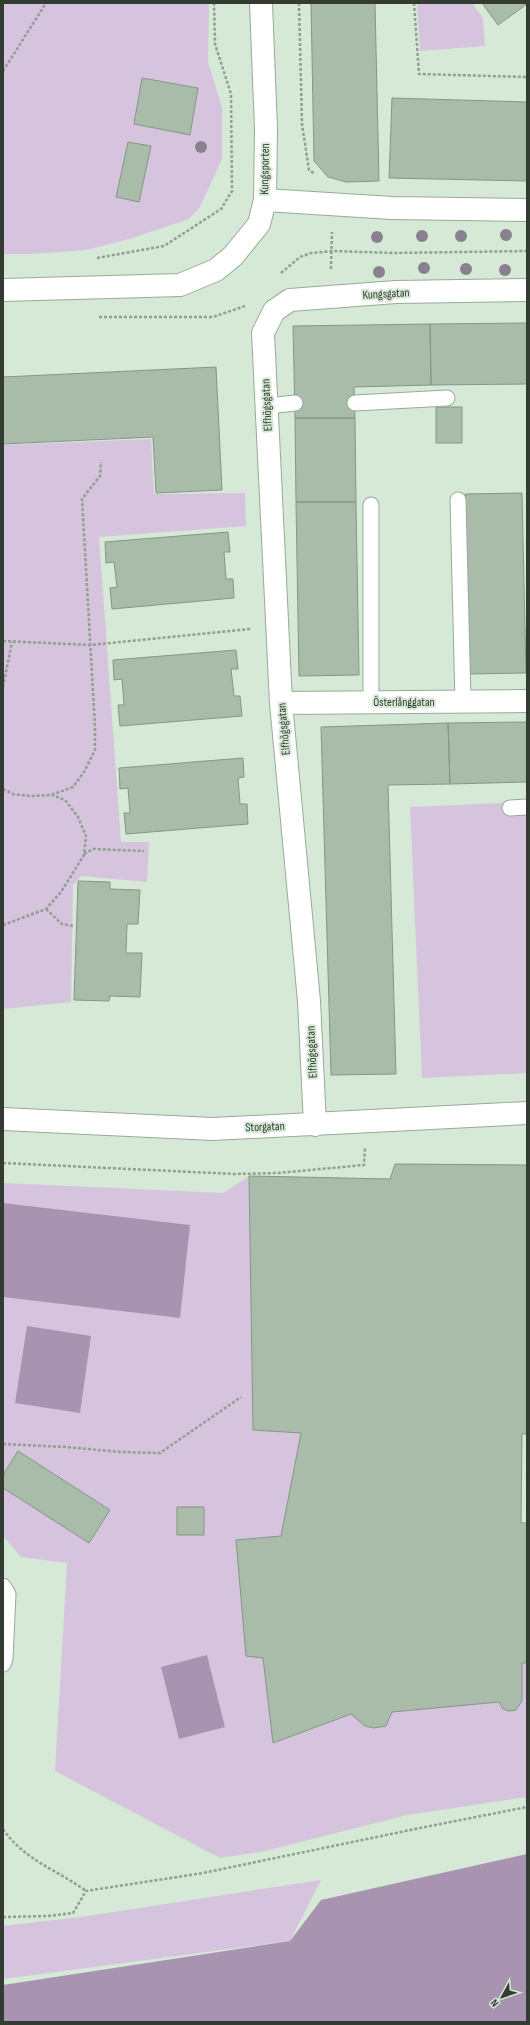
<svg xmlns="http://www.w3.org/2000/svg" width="530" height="2025" viewBox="0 0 530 2025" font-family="'Sofia Sans Condensed',sans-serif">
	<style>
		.green { fill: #d6c4de }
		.water { fill: #a893b1 }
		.building { fill: #a9bba9; stroke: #859685 }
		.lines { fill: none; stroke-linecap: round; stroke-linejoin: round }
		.service-casing { stroke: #98aa98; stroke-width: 17 }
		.minor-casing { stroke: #98aa98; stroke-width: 24 }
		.tertiary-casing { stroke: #98aa98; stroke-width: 24 }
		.path { stroke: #909f90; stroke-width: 2.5; stroke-dasharray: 3 2; stroke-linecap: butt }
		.service { stroke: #fff; stroke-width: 15 }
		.minor { stroke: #fff; stroke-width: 22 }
		.tertiary { stroke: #fff; stroke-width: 22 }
		.tree { fill: #898190 }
		.labels { text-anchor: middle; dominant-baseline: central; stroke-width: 4; stroke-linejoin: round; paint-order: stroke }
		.street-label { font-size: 12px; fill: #333b33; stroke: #d6e9d6 }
	</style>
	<rect width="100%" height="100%" fill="#d6e9d6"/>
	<path class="green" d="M3,3H209L208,62L222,107V159L200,207L189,219L129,239L86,250L31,254H3Z
		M417,3H472L483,18L485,46L420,51Z
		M151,439L154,494L245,493L246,526L99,537L121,842H149L147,882L81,876L73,885L71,1002L3,1009V445Z
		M527,802V1073L422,1078L410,807Z
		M395,1164L527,1165V1434H522L521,1523H527V1797L407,1815L265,1851L220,1858L55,1771L67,1563L21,1557L3,1536V1183L223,1193L249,1176L390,1179Z
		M321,1880L290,1941L3,1979V1926L81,1917Z"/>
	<path class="water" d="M3,1203L190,1225L180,1318L3,1297Z
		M27,1326L91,1336L80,1413L15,1403Z
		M207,1655L225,1727L179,1739L161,1667Z
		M527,1854V2022H3V1985L290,1941L321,1900Z"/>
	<path class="building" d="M311,3H375L379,181L346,182L328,177L314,161Z
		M482,3H527V4L498,25Z
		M142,78L198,88L190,135L134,124Z
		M392,98L527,102V181L389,178Z
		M128,142L151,146L139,202L116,197Z
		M527,323V384L431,385L430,324Z
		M430,324L431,385L354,387L355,418H295L293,326Z
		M216,367L222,490L156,493L153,437L3,444V377Z
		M436,407H462V443H436Z
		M295,418H355L356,502H296Z
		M522,493L526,673L468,674L465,494Z
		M296,502H356L359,675L299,676Z
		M228,532L230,552H224L226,579H233L234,598L112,609L110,588L117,587L114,562L106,563L105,542Z
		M236,650L238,669H231L234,696H240L242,716L120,726L118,705H124L122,679L114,680L113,660Z
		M527,722V782L450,784L448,723Z
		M448,723L450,784L388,785L396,1074L331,1075L321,727Z
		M243,758L244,777L238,778L240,804H247L248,824L126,834L124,813H130L128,788L120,789L119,768Z
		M78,881L110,882V889L140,890L138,924H127L126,953H142L140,997L110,996L109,1001L74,1000Z
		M395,1164L527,1165V1434H522L521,1523H527V1663H522V1701L516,1710L509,1711L503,1709L499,1702L392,1712L386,1726L374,1728L365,1726L351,1714L273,1743L263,1658L246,1656L236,1540L281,1536L301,1433L253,1430L249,1176L390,1179Z
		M18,1451L110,1510L89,1543L3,1488V1475Z
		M177,1507H204V1535H177Z"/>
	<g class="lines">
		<g class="service-casing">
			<path id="service" d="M355,403L447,398
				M267,406L295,403
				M458,500L463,701
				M371,702V505
				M510,808L527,807
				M3,1586L8,1594L5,1659L3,1664"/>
		</g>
		<g class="minor-casing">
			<path id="minor" d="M265,200L392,208L527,210
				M281,703L527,701
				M3,1119L213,1129L527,1113
				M315,1125L309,1001L281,703L263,333L274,311L290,300L396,292L527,290"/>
		</g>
		<g class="tertiary-casing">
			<path id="tertiary" d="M3,290L180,285L216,270L233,256L259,224L265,200L266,129L261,3"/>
		</g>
		<path class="path" d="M299,3L302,124L309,170L315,174
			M414,3L419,74L527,77
			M3,71L46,3
			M97,258L164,246L221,209L232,191L231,94L215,44L214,3
			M331,269L332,232
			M281,273L300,257L311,253L332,251L394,253L527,251
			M99,317H213L245,306
			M3,641L90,645L250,629
			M3,687L12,642
			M3,789L13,794L30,796L51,795L73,787L84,772L95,750V727L82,499L100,476L101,462
			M84,854L93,849L144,851
			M46,909L62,924L73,926
			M3,925L46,909L61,892L84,855L86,836L78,817L65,800L52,795
			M3,1163L235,1174L278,1173L364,1165L365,1148
			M3,1444L66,1447L121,1452L160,1453L241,1397
			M3,1829C25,1861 56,1869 86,1891
			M3,1917L48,1916L73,1913L86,1891L203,1873L420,1828L527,1807"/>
		<use href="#service" class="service"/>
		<use href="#minor" class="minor"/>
		<use href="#tertiary" class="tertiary"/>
	</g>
	<g class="tree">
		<circle cx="201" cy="147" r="6"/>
		<circle cx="506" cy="235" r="6"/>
		<circle cx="422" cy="236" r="6"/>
		<circle cx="461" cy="236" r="6"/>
		<circle cx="377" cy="237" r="6"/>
		<circle cx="424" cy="268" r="6"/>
		<circle cx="466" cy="269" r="6"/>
		<circle cx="505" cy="270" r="6"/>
		<circle cx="379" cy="272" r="6"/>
	</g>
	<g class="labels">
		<g class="street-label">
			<text transform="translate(265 169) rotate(-89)">Kungsporten</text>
			<text transform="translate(386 294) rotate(-3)">Kungsgatan</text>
			<text transform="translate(267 405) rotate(-93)">Elfhögsgatan</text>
			<text x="404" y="702">Österlånggatan</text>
			<text transform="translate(284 729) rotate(-95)">Elfhögsgatan</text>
			<text transform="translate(312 1052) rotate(-93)">Elfhögsgatan</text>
			<text transform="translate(265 1127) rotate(-2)">Storgatan</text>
		</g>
	</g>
	<rect width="530" height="2025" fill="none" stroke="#333b33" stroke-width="8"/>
	<g transform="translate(502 1997) rotate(230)" stroke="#d6e9d6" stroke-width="3" paint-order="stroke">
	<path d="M0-3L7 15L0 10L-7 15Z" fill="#333b33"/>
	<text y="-6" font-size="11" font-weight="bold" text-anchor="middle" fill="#333b33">N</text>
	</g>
</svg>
